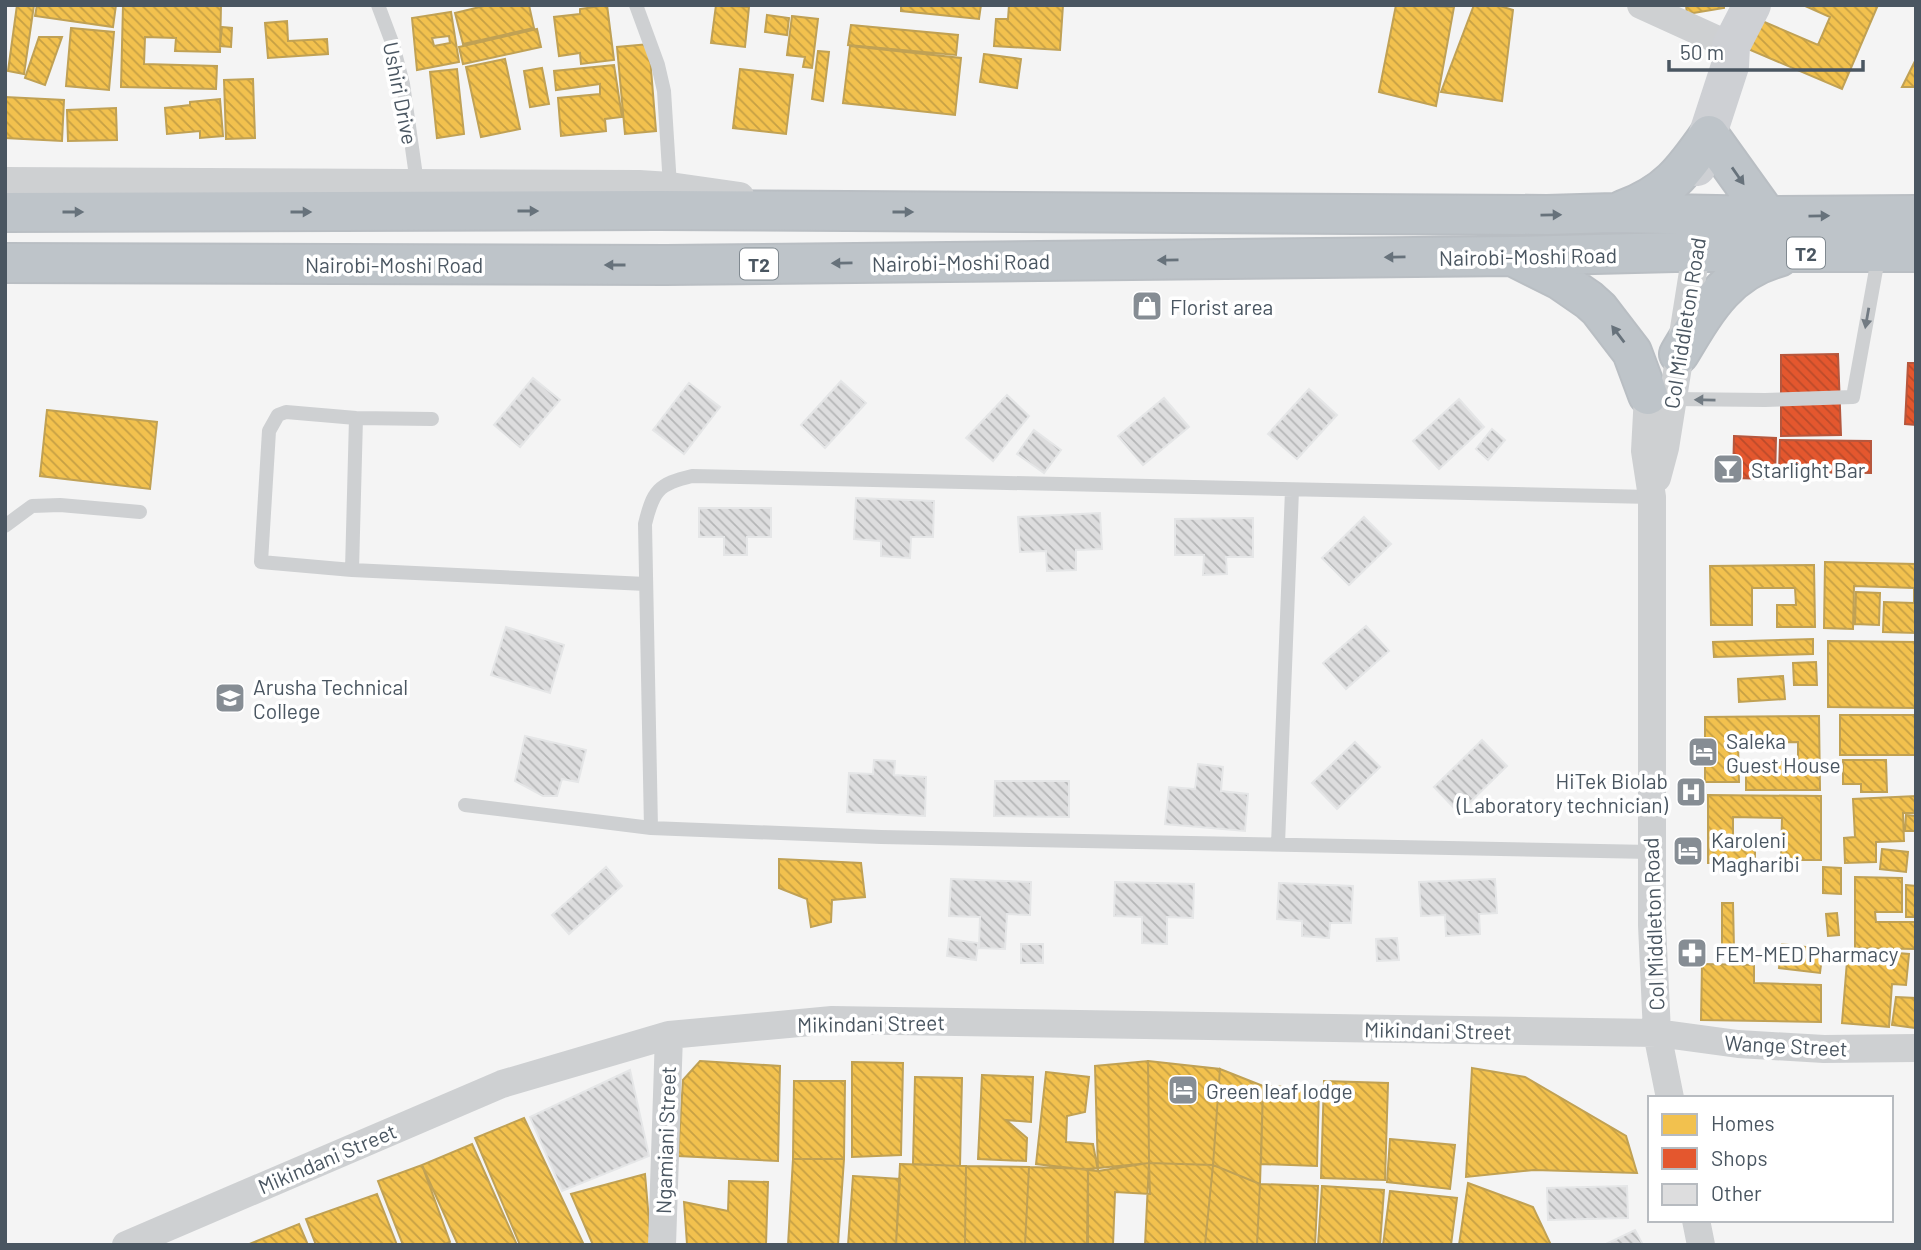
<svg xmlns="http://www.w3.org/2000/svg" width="1921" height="1250" viewBox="0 0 1921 1250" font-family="Barlow,sans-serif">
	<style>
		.homes { fill: url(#homes-back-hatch); stroke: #c0a154; stroke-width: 2; fill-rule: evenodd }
		.shops { fill: url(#shops-back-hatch); stroke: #b6573d; stroke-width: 2 }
		.building { fill: url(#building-back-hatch); stroke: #e5e6e7; stroke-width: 2 }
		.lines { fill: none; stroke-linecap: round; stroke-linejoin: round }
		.highway-casing { stroke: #b9bec3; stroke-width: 42 }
		.lane { stroke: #ced0d2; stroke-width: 14 }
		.street { stroke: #ced0d2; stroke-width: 28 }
		.secondary { stroke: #ced0d4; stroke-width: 38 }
		.highway { stroke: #bec4c9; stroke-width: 38 }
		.oneway { fill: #67727b }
		.oneway2 { fill: #727b83 }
		.labels { text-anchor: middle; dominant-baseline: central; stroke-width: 7; stroke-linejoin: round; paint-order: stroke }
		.shield { fill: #fff; stroke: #808990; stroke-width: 2 }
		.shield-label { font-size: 19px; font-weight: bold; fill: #4a5661 }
		.street-label { font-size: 21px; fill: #4a5661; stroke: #fff }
		.poi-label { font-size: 21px; fill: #4a5661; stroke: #fff; text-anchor: start }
	</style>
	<defs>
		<pattern id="homes-back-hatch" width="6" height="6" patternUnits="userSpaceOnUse" patternTransform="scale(1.75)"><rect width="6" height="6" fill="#f2c14e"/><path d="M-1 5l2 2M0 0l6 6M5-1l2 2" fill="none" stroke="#c6a044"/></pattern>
		<pattern id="shops-back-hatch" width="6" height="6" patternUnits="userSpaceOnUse" patternTransform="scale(1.75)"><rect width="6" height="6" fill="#e4572e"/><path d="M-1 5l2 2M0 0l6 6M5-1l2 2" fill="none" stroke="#bb4b2b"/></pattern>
		<pattern id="building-back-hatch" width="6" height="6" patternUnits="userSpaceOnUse" patternTransform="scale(1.75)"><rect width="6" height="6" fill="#ddddde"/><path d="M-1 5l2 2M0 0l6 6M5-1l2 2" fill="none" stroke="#b5b6b7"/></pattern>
	</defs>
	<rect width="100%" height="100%" fill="#f4f4f4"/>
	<path class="homes" d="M17,5H34L24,74L8,71Z
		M37,5H116L113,27L35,16Z
		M123,5H221L220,52L175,51L176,38L145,37L144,64L217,66L216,89L121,87Z
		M488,5H529L534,28L463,44L455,13Z
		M607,5L614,60L581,64L580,53L559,56L554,17L580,14V9Z
		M716,5L749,7L745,47L711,43Z
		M901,5H981L979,19L901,11Z
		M1009,5H1063L1060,50L994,46L996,19H1008Z
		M1396,5L1454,7L1436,106L1379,92Z
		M1474,5H1497L1513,10L1502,101L1441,92Z
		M1686,5H1724V8L1687,14Z
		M1803,5H1878L1842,89L1748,49L1760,20L1818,45L1830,17Z
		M451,12L459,62L417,70L412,18ZM449,36L450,43L434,46L432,38Z
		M767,15L789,18L787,35L765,32Z
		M792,16L818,19L812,68L803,67L805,57L787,55Z
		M287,21L288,41L327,39L328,54L268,58L265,23Z
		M851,25L958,35L956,55L848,45Z
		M222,27L232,28L231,47L220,46Z
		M71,28L114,32L109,90L66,86Z
		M537,29L541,47L463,64L459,47Z
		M39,37H62L45,85L25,78Z
		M649,44L656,131L625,134L617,47Z
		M850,46L961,58L955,115L843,103Z
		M818,51L829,52L823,101L812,99Z
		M984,54L1021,59L1017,88L980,82Z
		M505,59L520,129L481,137L466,67Z
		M1916,59V87H1902Z
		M614,65L622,117L605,119L606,131L561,136L558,98L600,94V84L556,90L554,71Z
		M542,68L549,104L530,107L524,71Z
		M457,69L464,134L437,138L430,72Z
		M740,69L793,75L786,134L733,128Z
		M253,79L255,138L226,139L224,80Z
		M5,97L64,100L62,141L5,138Z
		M220,99L223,136L200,138V131L167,134L165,108L190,105V102Z
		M116,108L117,140L68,141L67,110Z
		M47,410L157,422L150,489L40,476Z
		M1825,562L1916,564V633L1883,632L1884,602L1914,603V588L1854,586L1853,629L1824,628Z
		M1814,565L1815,627H1777V605H1796L1795,588H1752V625H1711L1710,566Z
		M1856,592L1880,593L1879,625L1855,624Z
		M1813,639V654L1714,657L1713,642Z
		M1828,641L1916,642V708L1828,707Z
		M1816,662L1817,685H1794L1793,663Z
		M1783,676L1785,699L1739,702L1738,679Z
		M1840,715H1916V755H1840Z
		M1819,716L1820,790H1746V762H1798V742L1738,743L1739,782H1705V717Z
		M1843,760H1886L1887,792H1861V784H1843Z
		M1708,795L1821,796V860H1781L1782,818L1733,817V842H1755V863H1708Z
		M1916,796V813H1903L1904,841L1876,842V862L1845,863L1844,838L1855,837L1853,799Z
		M1906,815L1916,816V831H1905Z
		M1882,849L1908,852L1906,872L1880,869Z
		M779,859L861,863L865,897L832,900L831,922L811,927L807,899L779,888Z
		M1823,867L1841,868V894L1823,893Z
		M1855,877L1902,878V912H1875L1876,922H1916V949L1855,948Z
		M1906,885L1916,886V917H1906Z
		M1722,903H1733L1734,949H1722Z
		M1837,913L1839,935L1828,936L1826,914Z
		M1782,944L1823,949L1820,973L1779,968Z
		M1848,949L1909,954L1906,985L1892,984L1889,1027L1842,1023Z
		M1702,964L1754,965V983L1821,985V1022L1701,1020Z
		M1896,997L1916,998V1028L1892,1025Z
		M700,1061L780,1066L778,1161L678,1156L683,1080Z
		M1148,1061L1220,1069L1213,1165L1149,1163Z
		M1148,1061L1149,1163L1098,1171L1095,1066Z
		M852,1062L903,1063L901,1155L852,1157Z
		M1472,1068L1525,1077L1626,1136L1637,1173L1534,1170L1466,1177Z
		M1220,1069L1263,1086L1260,1184L1213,1165Z
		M1046,1072L1089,1077L1085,1112L1067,1116L1066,1142L1093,1144L1098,1171L1036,1164Z
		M982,1075L1033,1077L1031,1122L1006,1120L1027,1138L1026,1161L978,1159Z
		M915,1077L962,1078L960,1166L913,1164Z
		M794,1081H845L844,1159H793Z
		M1324,1081L1388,1083L1385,1180L1321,1178Z
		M1263,1086L1319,1088L1317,1166L1261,1164Z
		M524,1118L584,1245H520L475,1138Z
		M1390,1139L1455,1145L1450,1189L1387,1182Z
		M472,1144L517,1245H458L422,1165Z
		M793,1159H844L838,1245H788Z
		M1149,1163L1150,1194L1115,1192L1113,1245H1088V1169Z
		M1149,1163L1213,1165L1205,1245H1145Z
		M900,1164L966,1166L965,1245H896Z
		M422,1165L450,1242L442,1245H403L378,1181Z
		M1213,1165L1260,1184L1257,1245H1205Z
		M966,1166L1029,1167L1025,1245H965Z
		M1029,1167L1088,1169L1087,1245H1025Z
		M645,1174L651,1244L593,1245L571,1194Z
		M853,1176L900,1179L896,1245H848Z
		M729,1181L768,1182L766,1245L687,1244L684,1202L728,1211Z
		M1468,1183L1533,1207L1551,1245H1459Z
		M1260,1184L1318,1186L1315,1245H1257Z
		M1322,1186L1384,1190L1380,1245H1318Z
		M1390,1191L1457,1198L1451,1245H1383Z
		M377,1194L397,1245H316L306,1219Z
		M299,1224L308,1245H247Z"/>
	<path class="shops" d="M1838,354L1841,435L1781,436V355Z
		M1908,363H1916V425L1905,424Z
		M1734,436L1776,438L1775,479L1733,478Z
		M1780,440L1871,441V473L1779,472Z"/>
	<path class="building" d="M533,378L560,400L520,447L494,425Z
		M841,381L866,403L825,448L801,425Z
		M689,383L720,407L684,454L653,430Z
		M1309,389L1337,415L1297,459L1268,434Z
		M1007,395L1029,416L993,461L966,438Z
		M1164,398L1189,427L1143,465L1118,436Z
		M1459,399L1484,427L1439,469L1413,441Z
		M1492,429L1505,440L1488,460L1476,449Z
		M1034,430L1061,450L1044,473L1017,454Z
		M856,498L934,501L933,537H911L910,558L881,556V541L854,539Z
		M699,508H771V537H747V555H724V537H699Z
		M1100,513L1102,549L1076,550V570L1047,571L1046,551L1020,552L1018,517Z
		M1364,517L1391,544L1349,585L1322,558Z
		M1253,518V557H1226L1227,574L1203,575L1204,555H1175V519Z
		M1366,626L1389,651L1346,689L1323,663Z
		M506,627L564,645L550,693L491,675Z
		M525,736L586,750L578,782L562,779L557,796H543L515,781Z
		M1482,740L1507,766L1459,813L1434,787Z
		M1355,742L1380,767L1337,809L1312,783Z
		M874,760L895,761L894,775L926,777L925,816L847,812L849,773L873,774Z
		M1198,764L1223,767L1221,791L1248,794L1245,831L1165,824L1169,787L1195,789Z
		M995,781H1069V817L994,816Z
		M606,867L622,886L569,934L552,915Z
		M951,879L1031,882L1030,915L1007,914L1005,949L979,948L980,917L949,916Z
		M1495,879L1497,913L1479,914L1480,934L1446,936L1445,915L1421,916L1419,882Z
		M1115,882L1194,884L1193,918L1167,917V944L1142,943V917L1114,916Z
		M1279,883L1353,886L1351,923H1330L1329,938L1302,936V921L1277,919Z
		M1397,938L1399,960L1377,961L1376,939Z
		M949,939L978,943L976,960L947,956Z
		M1021,944H1043V963H1021Z
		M630,1070L649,1156L562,1191L530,1117Z
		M1627,1186L1628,1218L1548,1220L1547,1188Z
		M1635,1230L1643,1245H1604Z"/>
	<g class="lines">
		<g class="highway-casing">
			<path id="highway" d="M1623,210C1667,194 1683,172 1709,135L1767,216
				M5,212L657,210L1547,215L1614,213L1767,216L1916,215
				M1516,258L1560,280L1589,300L1599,309L1632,352L1648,395
				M5,263L666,265L1512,256L1675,252H1916
				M1679,354C1705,311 1726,271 1779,257"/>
		</g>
		<path class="lane" d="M378,5L393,45L403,84L417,183
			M636,5L658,65L664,91L670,186
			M1672,399L1765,400L1853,397L1879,253
			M432,419L356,418L286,412L278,415L269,431L261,562L352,570L646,584
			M5,526L32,506L60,505L140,512
			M352,570L356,418
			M465,805L651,828L881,837L1651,852
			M651,828L645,524C653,491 658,484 692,476L1652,497
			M1278,844L1292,490"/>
		<path class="street" d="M1641,5L1731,46
			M5,181L639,184L670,186L740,196
			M1648,395L1645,451L1652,497V925L1657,1033L1670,1098
			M1657,478L1665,448L1696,253
			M1696,1220L1701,1245
			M126,1245L502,1084L669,1035L832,1020L1657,1033L1738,1044L1824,1049L1916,1048
			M662,1245L669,1035"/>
		<path class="secondary" d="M1697,167L1730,66L1731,46L1752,5"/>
		<use href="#highway" class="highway"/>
	</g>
	<defs><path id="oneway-solid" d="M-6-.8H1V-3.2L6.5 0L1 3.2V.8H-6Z" transform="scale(1.75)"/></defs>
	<g class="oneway">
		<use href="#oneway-solid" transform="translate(1738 176) rotate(55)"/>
		<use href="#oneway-solid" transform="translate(528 211)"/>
		<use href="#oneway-solid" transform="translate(73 212)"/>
		<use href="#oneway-solid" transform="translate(301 212)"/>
		<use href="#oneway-solid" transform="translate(903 212)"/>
		<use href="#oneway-solid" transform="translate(1551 215) rotate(-1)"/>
		<use href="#oneway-solid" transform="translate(1819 216) rotate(-1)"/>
		<use href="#oneway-solid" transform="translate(1395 257) rotate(179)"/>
		<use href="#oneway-solid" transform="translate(1168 260) rotate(179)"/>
		<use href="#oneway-solid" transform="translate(842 263) rotate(179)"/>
		<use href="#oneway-solid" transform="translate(615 265) rotate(-180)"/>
		<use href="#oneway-solid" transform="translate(1618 334) rotate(-127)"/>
	</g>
	<g class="oneway2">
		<use href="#oneway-solid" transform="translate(1867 318) rotate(100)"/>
		<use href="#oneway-solid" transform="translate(1705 400) rotate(-179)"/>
	</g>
	<defs>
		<g id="shop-square" transform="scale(1.575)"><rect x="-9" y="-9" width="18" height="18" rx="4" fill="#868d94" stroke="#fff"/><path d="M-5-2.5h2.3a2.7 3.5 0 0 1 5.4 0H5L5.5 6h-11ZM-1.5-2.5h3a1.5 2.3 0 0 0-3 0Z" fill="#fff"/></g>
		<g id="bar-square" transform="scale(1.575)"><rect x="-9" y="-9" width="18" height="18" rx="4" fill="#868d94" stroke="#fff"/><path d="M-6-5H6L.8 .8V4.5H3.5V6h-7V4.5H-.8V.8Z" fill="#fff"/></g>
		<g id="university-square" transform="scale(1.575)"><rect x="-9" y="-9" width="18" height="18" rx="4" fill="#868d94" stroke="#fff"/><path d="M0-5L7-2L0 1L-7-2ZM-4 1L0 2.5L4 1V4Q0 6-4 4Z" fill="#fff"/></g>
		<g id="hotel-square" transform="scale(1.575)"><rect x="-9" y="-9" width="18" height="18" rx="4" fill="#868d94" stroke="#fff"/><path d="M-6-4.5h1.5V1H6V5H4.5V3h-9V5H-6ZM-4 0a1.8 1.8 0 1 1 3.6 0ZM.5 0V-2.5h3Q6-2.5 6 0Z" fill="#fff"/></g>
		<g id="hospital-square" transform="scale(1.575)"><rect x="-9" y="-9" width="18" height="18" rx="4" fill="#868d94" stroke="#fff"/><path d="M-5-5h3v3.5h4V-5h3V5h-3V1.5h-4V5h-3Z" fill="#fff"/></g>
		<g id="pharmacy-square" transform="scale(1.575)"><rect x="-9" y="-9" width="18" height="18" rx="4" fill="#868d94" stroke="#fff"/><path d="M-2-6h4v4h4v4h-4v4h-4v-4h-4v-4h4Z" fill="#fff"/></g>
	</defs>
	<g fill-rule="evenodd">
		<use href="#shop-square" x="1147" y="306"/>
		<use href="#bar-square" x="1728" y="469"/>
		<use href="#university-square" x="230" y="698"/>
		<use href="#hotel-square" x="1703" y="752"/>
		<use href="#hospital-square" x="1691" y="792"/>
		<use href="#hotel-square" x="1688" y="851"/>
		<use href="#pharmacy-square" x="1692" y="953"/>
		<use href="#hotel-square" x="1183" y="1090"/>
	</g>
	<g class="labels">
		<g class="shield">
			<rect x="1787" y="237.5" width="38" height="31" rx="5"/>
			<rect x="740" y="248.5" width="38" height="31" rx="5"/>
		</g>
		<g class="shield-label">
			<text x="1806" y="253">T2</text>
			<text x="759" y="264">T2</text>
		</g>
		<g class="street-label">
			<text transform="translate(401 93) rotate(79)">Ushiri Drive</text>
			<text transform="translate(1528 256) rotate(-1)">Nairobi-Moshi Road</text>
			<text transform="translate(961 262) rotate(-1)">Nairobi-Moshi Road</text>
			<text x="394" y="264">Nairobi-Moshi Road</text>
			<text transform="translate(1684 323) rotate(-81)">Col Middleton Road</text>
			<text transform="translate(1653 924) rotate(-92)">Col Middleton Road</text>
			<text transform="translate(871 1023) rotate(-1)">Mikindani Street</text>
			<text transform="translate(1438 1030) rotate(1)">Mikindani Street</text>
			<text transform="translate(1786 1045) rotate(3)">Wange Street</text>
			<text transform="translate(665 1140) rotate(-88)">Ngamiani Street</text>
			<text transform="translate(327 1158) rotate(-23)">Mikindani Street</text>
		</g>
		<g class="poi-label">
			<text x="1170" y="306">Florist area</text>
			<text x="1751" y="469">Starlight Bar</text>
			<text x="253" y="686">Arusha Technical<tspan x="253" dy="24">College</tspan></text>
			<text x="1726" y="740">Saleka<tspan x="1726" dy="24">Guest House</tspan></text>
			<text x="1668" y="780" text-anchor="end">HiTek Biolab<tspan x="1668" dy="24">(Laboratory technician)</tspan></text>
			<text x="1711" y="839">Karoleni<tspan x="1711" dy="24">Magharibi</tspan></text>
			<text x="1715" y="953">FEM-MED Pharmacy</text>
			<text x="1206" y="1090">Green leaf lodge</text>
		</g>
	</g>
	<rect width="1921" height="1250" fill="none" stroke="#4a5661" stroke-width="14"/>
	<rect x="1648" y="1096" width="245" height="126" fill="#ffffff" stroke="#b7bbc0" stroke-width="2"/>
	<rect x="1662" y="1114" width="35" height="21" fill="#f2c14e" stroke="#b7bbc0" stroke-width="2"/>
	<text x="1711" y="1131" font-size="21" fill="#4a5661">Homes</text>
	<rect x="1662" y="1148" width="35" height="21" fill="#e4572e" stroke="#b7bbc0" stroke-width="2"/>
	<text x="1711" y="1166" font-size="21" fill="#4a5661">Shops</text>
	<rect x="1662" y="1184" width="35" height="21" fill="#ddddde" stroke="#b7bbc0" stroke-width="2"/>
	<text x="1711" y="1201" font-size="21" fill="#4a5661">Other</text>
	<path d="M1669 60v10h194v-10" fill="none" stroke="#4a5661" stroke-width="3.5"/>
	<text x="1680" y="60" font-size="21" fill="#4a5661" stroke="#ffffff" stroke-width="5" paint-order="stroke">50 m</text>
</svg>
